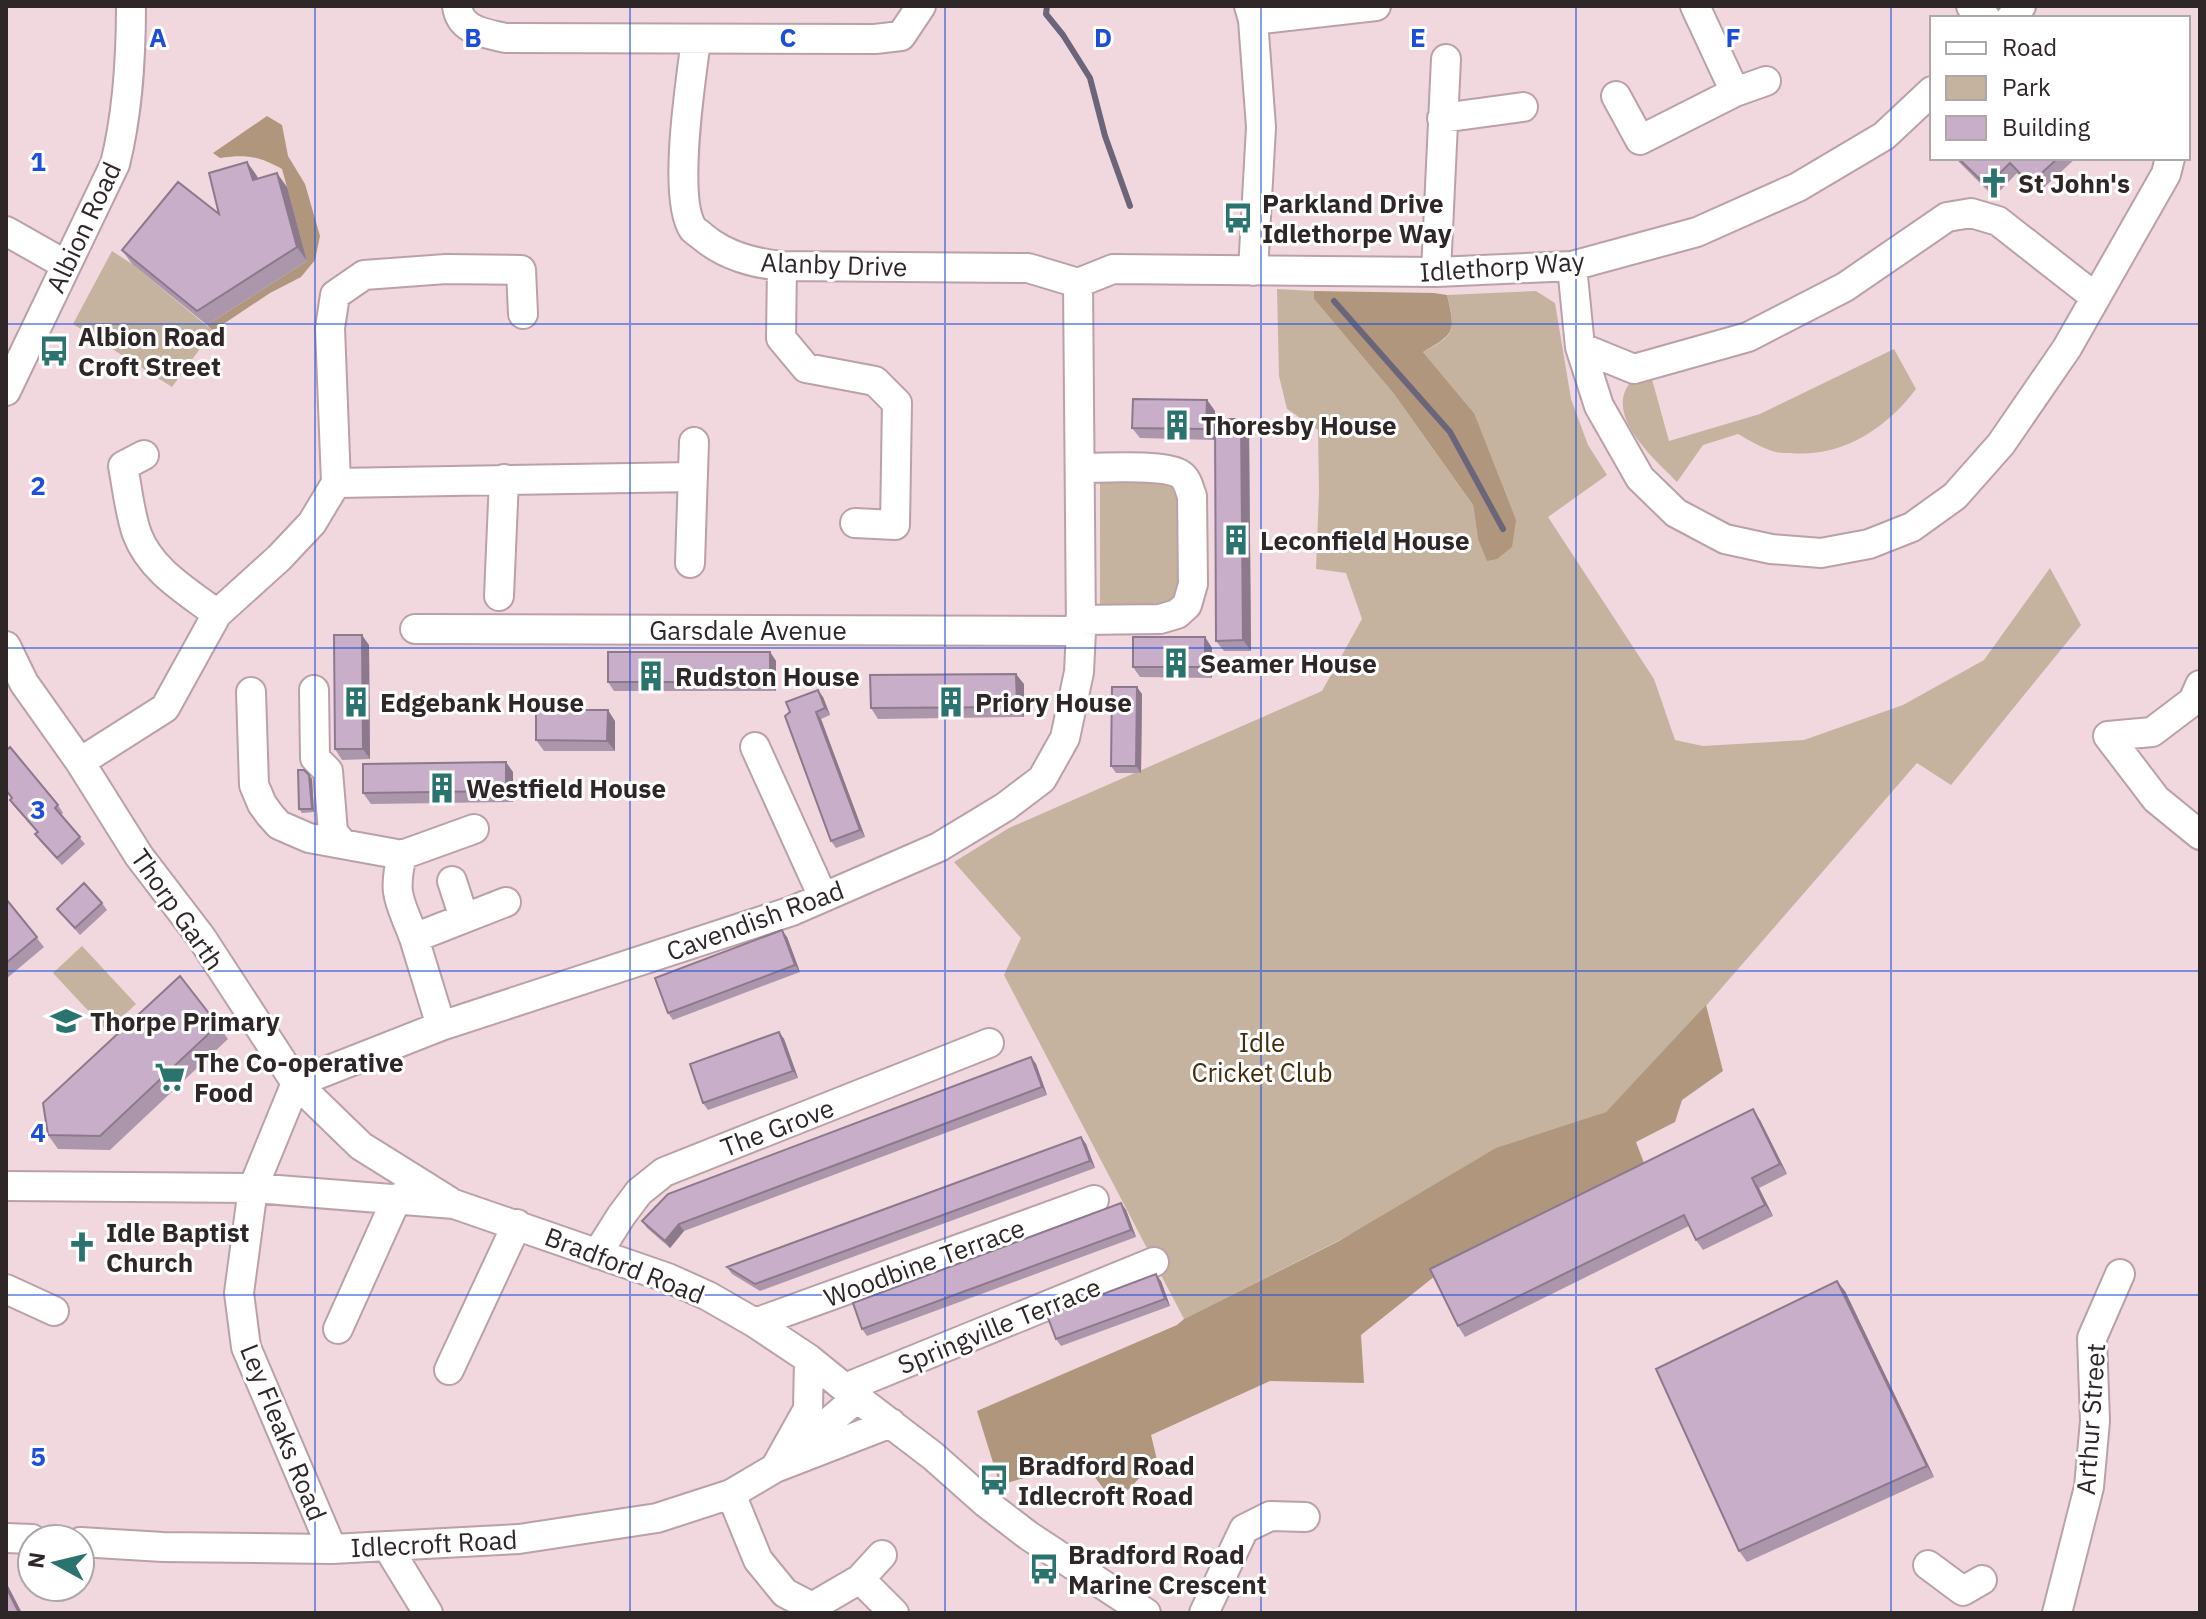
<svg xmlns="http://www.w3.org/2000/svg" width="2206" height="1619" viewBox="0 0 2206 1619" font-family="'IBM Plex Sans',sans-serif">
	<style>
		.green { fill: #c5b3a0 }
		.forest { fill: #af967c }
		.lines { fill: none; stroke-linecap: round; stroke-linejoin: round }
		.stream { stroke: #6a657b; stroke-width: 6 }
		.minor-casing { stroke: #baa1a8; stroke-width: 32 }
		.minor { stroke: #fff; stroke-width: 28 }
		.wall { fill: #ac96ac }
		.shaded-wall { fill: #8c7a8c }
		.building { fill: #c8aec8; stroke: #8c7a8c; stroke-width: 2 }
		.grid { fill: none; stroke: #1d4ed8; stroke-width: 2; stroke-opacity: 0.55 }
		.labels { text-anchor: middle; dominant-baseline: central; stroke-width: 6; stroke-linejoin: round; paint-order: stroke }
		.poi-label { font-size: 26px; font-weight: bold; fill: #2f2628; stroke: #fff; text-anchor: start }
		.street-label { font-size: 26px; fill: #2f2628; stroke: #fff }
		.park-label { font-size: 26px; fill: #462b08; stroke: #fff }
		.grid-label { font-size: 26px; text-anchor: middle; font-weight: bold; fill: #1d4ed8; stroke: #fff; stroke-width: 6; stroke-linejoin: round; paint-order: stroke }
	</style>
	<rect width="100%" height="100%" fill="#f1d7de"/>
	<path class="green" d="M112,251L132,264L213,331L172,387L73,324Z
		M1277,289L1314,291V299L1394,394L1473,505L1478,539L1474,413L1423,352C1456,335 1456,331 1447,295L1536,291L1555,303L1571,399L1588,445L1607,475L1548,517L1654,679L1675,740L1703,746L1804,740L1903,705L1984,660L2050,568L2081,625L1951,785L1917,763L1685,1030L1606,1112L1557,1130L1184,1319L1004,975L1021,938L954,862L1009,828L1322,691L1362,619L1346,573L1316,569L1319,492L1318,430L1287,409L1279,376Z
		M1894,349L1916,389C1886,429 1841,458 1790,453C1784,453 1777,453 1772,451C1760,447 1749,440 1738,434L1703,445L1677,482C1657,461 1610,422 1626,389C1632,378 1638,374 1650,372L1669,441L1760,414Z
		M1100,478L1161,480L1179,489L1182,503L1179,588L1174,600L1163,606L1100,608Z
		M82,946L136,1004L107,1031L53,973Z"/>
	<path class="forest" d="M267,116L282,125L288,156L305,184L320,236L315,260L301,277L270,293L213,331L207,325L307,261L282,169C259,156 246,154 220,158L213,153Z
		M1314,291L1434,293L1447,295C1456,333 1455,333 1423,352L1474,413L1516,520L1512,547L1497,559L1487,561L1478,539L1473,505L1394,394L1314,299Z
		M1706,1005L1723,1071L1682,1100L1675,1122L1636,1142L1644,1163L1435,1276L1361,1335L1364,1383L1270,1381L1151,1435L1157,1460L1115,1503L1082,1461L1000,1485L977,1411L1177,1325L1184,1319L1339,1241L1496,1148L1606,1112Z"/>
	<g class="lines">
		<path class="stream" d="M1047,6L1046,14L1063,35L1090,78L1105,136L1130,206
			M1334,301L1450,432L1503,529"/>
		<g class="minor-casing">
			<path id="minor" d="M457,6C460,31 485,33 505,38L875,39L901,36L921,6
				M1249,6L1253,20L1261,127L1253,271
				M1695,6L1735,92
				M1971,6L1986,18
				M2011,18L2021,6
				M1253,20L1376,6
				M696,40C691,79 672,198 693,229C696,232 700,234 703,237C726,256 753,263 782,266L1028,268L1078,283
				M1616,96L1640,140L1735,92L1766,81
				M1442,118L1523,107
				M6,231L66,265
				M782,266L781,338L806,368L875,381L897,403L895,525L855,523
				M1572,266L1580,347L1599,406L1640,478L1676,513L1725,539L1771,549L1821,553L1869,544L1912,527L1955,496L2001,444L2067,348L2166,174L2170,158
				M1436,272L1446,59
				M1078,283L1113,269L1436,272L1572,266L1697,232L1798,187L1884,136L1932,91
				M1580,347L1634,369L1748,337L1845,287L1947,217L1971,213L1998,221L2095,297
				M6,391L115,164C128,112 131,60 131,6
				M144,455L123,466C127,487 130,515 137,534C151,571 187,591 217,614
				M1080,468C1102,468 1163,464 1180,474C1188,479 1189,489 1192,496L1193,584L1187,605L1177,614L1160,619L1080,620
				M336,483L693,477
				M690,563L694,442
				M499,596L504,479
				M415,629L1081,631
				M6,646L24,683L80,762L139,856L201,937L296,1083L361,1146L449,1201
				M314,690L315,758L328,771L333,832L343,844
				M251,692L254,785L262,804L270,815L279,825L309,838L402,855C392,896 400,900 414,938
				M2108,736L2156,799L2200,835
				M2108,736L2152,732L2193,701L2200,685
				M755,747L823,897
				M80,762L165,708L217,614L279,558L312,523L336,483L330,328L335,295L364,275L446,269L521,270L523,314
				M402,855L474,829
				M452,881L464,918
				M441,1026L414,938L506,902
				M6,1186L253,1188L454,1204L668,1278L708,1296L755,1323L809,1359L857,1398L933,1456L986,1503L1029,1536L1146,1613
				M597,1254L621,1216L639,1192L664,1172L989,1043
				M6,1289L54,1311
				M755,1323L1094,1200
				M338,1329L397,1198
				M449,1370L517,1224
				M845,1388L1154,1262
				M791,1454L857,1398
				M775,1468L808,1409L809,1359
				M731,1494L758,1560L785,1593L812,1607L860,1579L882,1555
				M6,1538L32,1539
				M80,1542L163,1547L332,1549L519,1539L657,1518L731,1494L775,1468L891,1423
				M387,1546L428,1613
				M332,1549L246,1347L239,1293L253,1188L296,1083L441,1026L792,911L939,847L1005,807L1042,779L1065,738L1079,672L1081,631L1078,283
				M1928,1565L1963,1591L1982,1580
				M860,1579L894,1613
				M1204,1613L1244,1529L1270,1516L1305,1517
				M2057,1613L2089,1487L2095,1421L2092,1338L2120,1274"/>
		</g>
		<use href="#minor" class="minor"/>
	</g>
	<path class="wall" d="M1955,158H2076L2037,194L2017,173L1994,197Z
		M247,162L258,178L287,187L307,261L207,325L132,264L122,250L219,214Z
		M1207,400L1215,411L1214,440L1140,438L1132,428Z
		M1249,429L1251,651H1224L1216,641Z
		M1205,637L1212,648V678L1140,677L1133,667Z
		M369,645L370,759L342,760L335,749Z
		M770,652L776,661V691H614L608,682Z
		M1024,684V717L878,719L871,708Z
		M1142,694L1141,773H1116L1111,766Z
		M823,697L830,715L821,719L865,837L836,848L831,841L785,716Z
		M615,721V751H544L536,740Z
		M6,751L58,805L63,813L61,815L85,844L62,865L40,841L35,834L37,832L15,807L10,800L12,798L6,792Z
		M513,772V802L371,804L363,793Z
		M309,775L312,779L314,812L302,813L299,809Z
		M6,899L44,947L6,979Z
		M102,903L107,910L80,935L57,909Z
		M787,937L800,972L673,1020L668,1013Z
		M218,1025L228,1039L110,1150L58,1149L48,1135Z
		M779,1032L784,1039L798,1078L708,1110L703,1103Z
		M1031,1057L1036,1064L1047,1095L684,1231L670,1248L647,1228L642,1221Z
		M1760,1120L1787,1174L1759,1188L1773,1216L1703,1250L1696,1240L1689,1226L1465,1337L1458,1326Z
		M1081,1137L1086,1144L1095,1168L760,1291L732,1274L727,1267Z
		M1121,1203L1126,1210L1136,1237L867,1336L862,1329Z
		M1161,1281L1170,1306L1061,1346L1056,1339Z
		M1845,1291L1934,1477L1747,1562L1739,1551Z"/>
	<path class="shaded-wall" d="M247,162L257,176L263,194L253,180Z
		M277,173L287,187L307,261L297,247Z
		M1207,400L1215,411L1214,440L1206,429Z
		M1241,419L1249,429L1251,651L1243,640Z
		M362,635L369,645L370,759L363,749Z
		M1205,637L1212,648V678L1205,667Z
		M770,652L776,661V691L770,682Z
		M1016,674L1024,684V717L1017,707Z
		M1137,687L1142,694L1141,773L1136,766Z
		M818,690L823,697L830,715L825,708Z
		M608,710L615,721V751L607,741Z
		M816,712L821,719L865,837L860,830Z
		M506,762L513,772V802L506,791Z
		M309,775L312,779L314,812L312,809Z
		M782,930L787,937L800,972L795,965Z
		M779,1032L784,1039L798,1078L793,1071Z
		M1031,1057L1036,1064L1047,1095L1042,1087Z
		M1753,1109L1760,1120L1787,1174L1780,1164Z
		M1081,1137L1086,1144L1095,1168L1090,1161Z
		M1752,1178L1759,1188L1773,1216L1765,1205Z
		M1121,1203L1126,1210L1136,1237L1131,1230Z
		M679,1224L684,1231L670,1248L665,1241Z
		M1156,1274L1161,1281L1170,1306L1165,1299Z
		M1837,1281L1845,1291L1934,1477L1927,1466Z
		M6,1582L22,1613H19L6,1587Z"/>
	<path class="building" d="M1958,158H2058L2030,184L2010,163L1987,186Z
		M247,162L253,180L277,173L297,247L197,311L122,250L178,182L219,214L209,173Z
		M1133,399L1207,400L1206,429L1132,428Z
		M1215,419H1241L1243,640L1216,641Z
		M334,635H362L363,749H335Z
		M1133,637H1205V667H1133Z
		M608,652H770V682H608Z
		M1016,674L1017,707L871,708L870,675Z
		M1112,687H1137L1136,766H1111Z
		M818,690L825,708L816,712L860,830L831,841L785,716L790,712L786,702Z
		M536,710H608L607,741L536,740Z
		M10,747L58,805L55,808L80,837L57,858L35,834L38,832L10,800L12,798L6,790V751Z
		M506,762V791L363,793V764Z
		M298,770H304L309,775L312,809H299Z
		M84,883L102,903L75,928L57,909Z
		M6,899L37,937L6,963Z
		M782,930L795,965L668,1013L655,978Z
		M180,976L218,1025L100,1136L48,1135L43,1103Z
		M779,1032L793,1071L703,1103L690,1064Z
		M1031,1057L1042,1087L679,1224L665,1241L642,1221L668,1194Z
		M1753,1109L1780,1164L1752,1178L1765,1205L1696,1240L1684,1215L1458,1326L1430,1269Z
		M1081,1137L1090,1161L755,1284L727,1267Z
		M1121,1203L1131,1230L862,1329L853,1303Z
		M1156,1274L1165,1299L1056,1339L1047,1315Z
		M1837,1281L1927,1466L1739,1551L1656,1369Z
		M6,1587L19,1613H6Z"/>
	<path class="grid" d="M315,6V1613M630,6V1613M945,6V1613M1261,6V1613M1576,6V1613M1891,6V1613M6,324H2200M6,648H2200M6,971H2200M6,1295H2200"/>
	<defs>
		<g id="church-bare" transform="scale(2.4)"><path d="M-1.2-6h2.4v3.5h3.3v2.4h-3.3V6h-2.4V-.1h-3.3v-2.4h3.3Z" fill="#2a736e" stroke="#fff" stroke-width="2.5" paint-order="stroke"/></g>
		<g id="bus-bare" transform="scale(2.4)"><path d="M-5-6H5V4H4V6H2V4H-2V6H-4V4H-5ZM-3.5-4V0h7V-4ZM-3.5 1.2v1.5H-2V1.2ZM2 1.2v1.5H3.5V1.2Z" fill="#2a736e" stroke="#fff" stroke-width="2.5" paint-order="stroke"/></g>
		<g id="building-bare" transform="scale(2.4)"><path d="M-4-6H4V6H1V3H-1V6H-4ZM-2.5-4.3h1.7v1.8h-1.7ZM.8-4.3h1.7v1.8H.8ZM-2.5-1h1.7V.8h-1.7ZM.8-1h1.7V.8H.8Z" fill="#2a736e" stroke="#fff" stroke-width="2.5" paint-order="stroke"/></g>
		<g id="school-bare" transform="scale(2.4)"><path d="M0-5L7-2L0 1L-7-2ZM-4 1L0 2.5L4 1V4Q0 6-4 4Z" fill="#2a736e" stroke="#fff" stroke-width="2.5" paint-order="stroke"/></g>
		<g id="supermarket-bare" transform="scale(2.4)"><path d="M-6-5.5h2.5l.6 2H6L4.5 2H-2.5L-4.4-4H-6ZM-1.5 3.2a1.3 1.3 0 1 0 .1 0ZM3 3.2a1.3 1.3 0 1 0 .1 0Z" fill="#2a736e" stroke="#fff" stroke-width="2.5" paint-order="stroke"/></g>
	</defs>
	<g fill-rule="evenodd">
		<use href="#church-bare" x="1994" y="183"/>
		<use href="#bus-bare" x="1238" y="218"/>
		<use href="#bus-bare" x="54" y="351"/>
		<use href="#building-bare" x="1177" y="425"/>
		<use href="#building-bare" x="1236" y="540"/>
		<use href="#building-bare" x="1176" y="663"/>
		<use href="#building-bare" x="651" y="676"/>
		<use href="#building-bare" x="356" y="702"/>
		<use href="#building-bare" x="951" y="702"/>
		<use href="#building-bare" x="442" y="788"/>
		<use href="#school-bare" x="66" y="1021"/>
		<use href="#supermarket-bare" x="170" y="1077"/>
		<use href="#church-bare" x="82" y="1247"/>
		<use href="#bus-bare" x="994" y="1480"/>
		<use href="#bus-bare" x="1044" y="1569"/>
	</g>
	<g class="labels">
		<g class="poi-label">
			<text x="2018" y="183">St John's</text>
			<text x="1262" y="203">Parkland Drive<tspan x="1262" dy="30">Idlethorpe Way</tspan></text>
			<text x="78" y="336">Albion Road<tspan x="78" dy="30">Croft Street</tspan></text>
			<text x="1201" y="425">Thoresby House</text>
			<text x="1260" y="540">Leconfield House</text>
			<text x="1200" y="663">Seamer House</text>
			<text x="675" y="676">Rudston House</text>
			<text x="380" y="702">Edgebank House</text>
			<text x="975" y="702">Priory House</text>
			<text x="466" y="788">Westfield House</text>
			<text x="90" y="1021">Thorpe Primary</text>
			<text x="194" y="1062">The Co-operative<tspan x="194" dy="30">Food</tspan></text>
			<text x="106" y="1232">Idle Baptist<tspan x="106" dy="30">Church</tspan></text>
			<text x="1018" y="1465">Bradford Road<tspan x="1018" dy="30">Idlecroft Road</tspan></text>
			<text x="1068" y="1554">Bradford Road<tspan x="1068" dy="30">Marine Crescent</tspan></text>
		</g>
		<g class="street-label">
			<text transform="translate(83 227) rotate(-65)">Albion Road</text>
			<text transform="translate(834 264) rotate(2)">Alanby Drive</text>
			<text transform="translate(1502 266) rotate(-4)">Idlethorp Way</text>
			<text x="748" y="630">Garsdale Avenue</text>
			<text transform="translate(178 909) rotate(55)">Thorp Garth</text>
			<text transform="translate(755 920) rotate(-20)">Cavendish Road</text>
			<text transform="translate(777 1127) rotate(-21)">The Grove</text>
			<text transform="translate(924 1262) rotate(-20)">Woodbine Terrace</text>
			<text transform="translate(625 1265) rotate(21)">Bradford Road</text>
			<text transform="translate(999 1325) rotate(-22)">Springville Terrace</text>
			<text transform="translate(2090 1419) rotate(-86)">Arthur Street</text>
			<text transform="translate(284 1432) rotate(68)">Ley Fleaks Road</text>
			<text transform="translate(434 1543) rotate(-3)">Idlecroft Road</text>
		</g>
		<g class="park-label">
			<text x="1262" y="1042">Idle<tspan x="1262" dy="30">Cricket Club</tspan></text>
		</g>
	</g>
	<g class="grid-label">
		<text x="158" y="47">A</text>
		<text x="473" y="47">B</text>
		<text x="788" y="47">C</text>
		<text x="1103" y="47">D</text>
		<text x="1418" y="47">E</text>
		<text x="1733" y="47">F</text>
		<text x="38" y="171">1</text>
		<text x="38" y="495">2</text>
		<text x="38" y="819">3</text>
		<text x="38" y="1142">4</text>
		<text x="38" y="1466">5</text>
	</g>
	<rect width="2206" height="1619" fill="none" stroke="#2f2628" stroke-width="16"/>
	<rect x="1930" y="16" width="260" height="144" fill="#ffffff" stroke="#aca8a9" stroke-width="2"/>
	<rect x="1946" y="42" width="40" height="12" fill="#ffffff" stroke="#aca8a9" stroke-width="2"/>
	<text x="2002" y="56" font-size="24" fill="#2f2628">Road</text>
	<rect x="1946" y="76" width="40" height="24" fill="#c5b3a0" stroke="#aca8a9" stroke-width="2"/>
	<text x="2002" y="96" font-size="24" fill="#2f2628">Park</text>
	<rect x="1946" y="116" width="40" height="24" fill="#c8aec8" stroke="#aca8a9" stroke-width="2"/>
	<text x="2002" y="136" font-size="24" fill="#2f2628">Building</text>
	<g transform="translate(56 1563) rotate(278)"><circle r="38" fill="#ffffff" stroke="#aca8a9" stroke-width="2"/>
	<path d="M0-6L14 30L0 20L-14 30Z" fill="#2a736e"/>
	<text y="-12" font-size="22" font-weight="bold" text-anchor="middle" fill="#2f2628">N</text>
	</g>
</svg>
